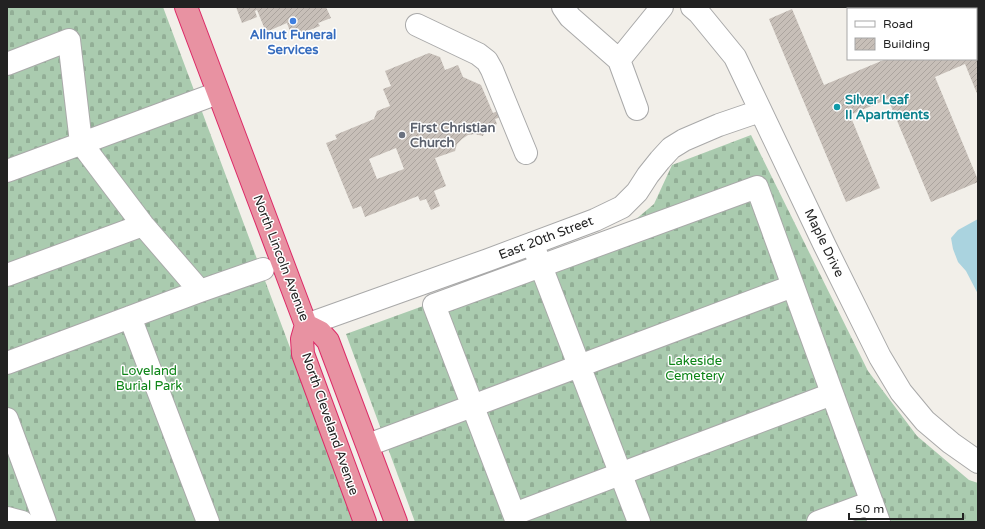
<svg xmlns="http://www.w3.org/2000/svg" width="985" height="529" viewBox="0 0 985 529" font-family="'Varela Round',sans-serif">
	<style>
		.cemetery { fill: url(#cemetery-stones) }
		.water { fill: #aad3df }
		.building { fill: url(#building-hatch); fill-rule: evenodd }
		.lines { fill: none; stroke-linecap: round; stroke-linejoin: round }
		.minor-casing { stroke: #a9a9a9; stroke-width: 24 }
		.highway-casing { stroke: #dc2a67; stroke-width: 24 }
		.minor { stroke: #fff; stroke-width: 22 }
		.highway { stroke: #e892a2; stroke-width: 22 }
		.shop-dot { fill: #3f7fe0; stroke: #fff; stroke-width: 1.5 }
		.culture-dot { fill: #0f9aa8; stroke: #fff; stroke-width: 1.5 }
		.worship-dot { fill: #6b7280; stroke: #fff; stroke-width: 1.5 }
		.labels { text-anchor: middle; dominant-baseline: central; stroke-width: 3; stroke-linejoin: round; paint-order: stroke }
		.shop-label { font-size: 13px; font-weight: bold; fill: #366cbe; stroke: #fff }
		.culture-label { font-size: 13px; font-weight: bold; fill: #0d838f; stroke: #fff; text-anchor: start }
		.worship-label { font-size: 13px; font-weight: bold; fill: #5b616d; stroke: #fff; text-anchor: start }
		.street-label { font-size: 13px; fill: #222; stroke: #fff }
		.park-label { font-size: 13px; fill: #0c8416; stroke: #fff }
	</style>
	<defs>
		<pattern id="cemetery-stones" width="16" height="16" patternUnits="userSpaceOnUse"><rect width="16" height="16" fill="#aacbaf"/><path d="M2 7V4a2 2 0 0 1 4 0v3zM10 15v-3a2 2 0 0 1 4 0v3z" fill="#92ae96"/></pattern>
		<pattern id="building-hatch" width="6" height="6" patternUnits="userSpaceOnUse"><rect width="6" height="6" fill="#c7bfb8"/><path d="M-1 1l2-2M0 6l6-6M5 7l2-2" fill="none" stroke="#aba49e"/></pattern>
	</defs>
	<rect width="100%" height="100%" fill="#f2efe9"/>
	<path class="cemetery" d="M7,7H163L355,522H7Z
		M751,135L868,371L917,436L969,480L978,483V522H415L346,334L616,236L654,204L672,165Z"/>
	<path class="water" d="M978,219V294L966,271L958,262L953,249L951,238L958,230Z"/>
	<path class="building" d="M236,7H326L331,18L318,23L320,26L292,37L287,23L266,32L257,10L255,11L257,17L242,23Z
		M964,7H978V96L965,64L935,77L978,180V182L931,202L888,99L850,115L880,188L846,202L769,19L792,9L824,85L886,59H976V9H964Z
		M429,53L440,57L445,70L458,65L463,77L481,85L493,113L504,108L507,115L495,119L497,124L485,129L483,136L475,134L468,135L462,139L457,144L455,151L435,158L446,186L434,191L440,206L431,210L426,199L420,201L418,196L365,217L361,206L353,209L326,143L337,139L335,135L374,119L377,111L390,106L383,89L391,86L385,71ZM396,148L404,169L377,179L369,159Z"/>
	<g class="lines">
		<g class="minor-casing">
			<path id="minor" d="M563,7L570,17L619,60L637,109
				M692,7L699,13L735,57L825,246L880,357L901,392L925,421L951,443L978,462
				M417,25L478,54L487,61L492,70L526,153
				M619,60L662,7
				M7,64L69,40L81,143L143,225L200,291
				M7,171L218,93
				M536,253L639,522
				M7,275L143,225
				M130,317L208,522
				M306,325L488,260L595,220L622,207L637,192L648,175L660,160L671,148L684,140L719,125L760,111
				M7,363L200,291L263,269
				M7,419L45,522
				M368,445L793,286
				M514,514L832,394
				M7,518L22,522
				M517,522L434,305L757,187L879,522
				M818,522L872,502"/>
		</g>
		<g class="highway-casing">
			<path id="highway" d="M186,7L306,325L320,332L328,341L396,522
				M306,325L302,339L303,354L365,522"/>
		</g>
		<use href="#minor" class="minor"/>
		<use href="#highway" class="highway"/>
	</g>
	<circle class="shop-dot" cx="293" cy="21" r="4"/>
	<circle class="culture-dot" cx="837" cy="107" r="4"/>
	<circle class="worship-dot" cx="402" cy="135" r="4"/>
	<g class="labels">
		<g class="shop-label">
			<text x="293" y="35">Allnut Funeral<tspan x="293" dy="15">Services</tspan></text>
		</g>
		<g class="culture-label">
			<text x="845" y="100">Silver Leaf<tspan x="845" dy="15">II Apartments</tspan></text>
		</g>
		<g class="worship-label">
			<text x="410" y="128">First Christian<tspan x="410" dy="15">Church</tspan></text>
		</g>
		<g class="street-label">
			<text transform="translate(546 238) rotate(-21)">East 20th Street</text>
			<text transform="translate(824 243) rotate(64)">Maple Drive</text>
			<text transform="translate(281 258) rotate(69)">North Lincoln Avenue</text>
			<text transform="translate(330 424) rotate(71)">North Cleveland Avenue</text>
		</g>
		<g class="park-label">
			<text x="695" y="361">Lakeside<tspan x="695" dy="15">Cemetery</tspan></text>
			<text x="149" y="371">Loveland<tspan x="149" dy="15">Burial Park</tspan></text>
		</g>
	</g>
	<rect width="985" height="529" fill="none" stroke="#222222" stroke-width="16"/>
	<rect x="847" y="8" width="130" height="52" fill="#ffffff" stroke="#a7a7a7"/>
	<rect x="855" y="21" width="20" height="6" fill="#ffffff" stroke="#a7a7a7"/>
	<text x="883" y="28" font-size="12" fill="#222222">Road</text>
	<rect x="855" y="38" width="20" height="12" fill="url(#building-hatch)" stroke="#a7a7a7"/>
	<text x="883" y="48" font-size="12" fill="#222222">Building</text>
	<path d="M849 513v6h114v-6" fill="none" stroke="#222222" stroke-width="2"/>
	<text x="855" y="513" font-size="12" fill="#222222" stroke="#ffffff" stroke-width="3" paint-order="stroke">50 m</text>
</svg>
